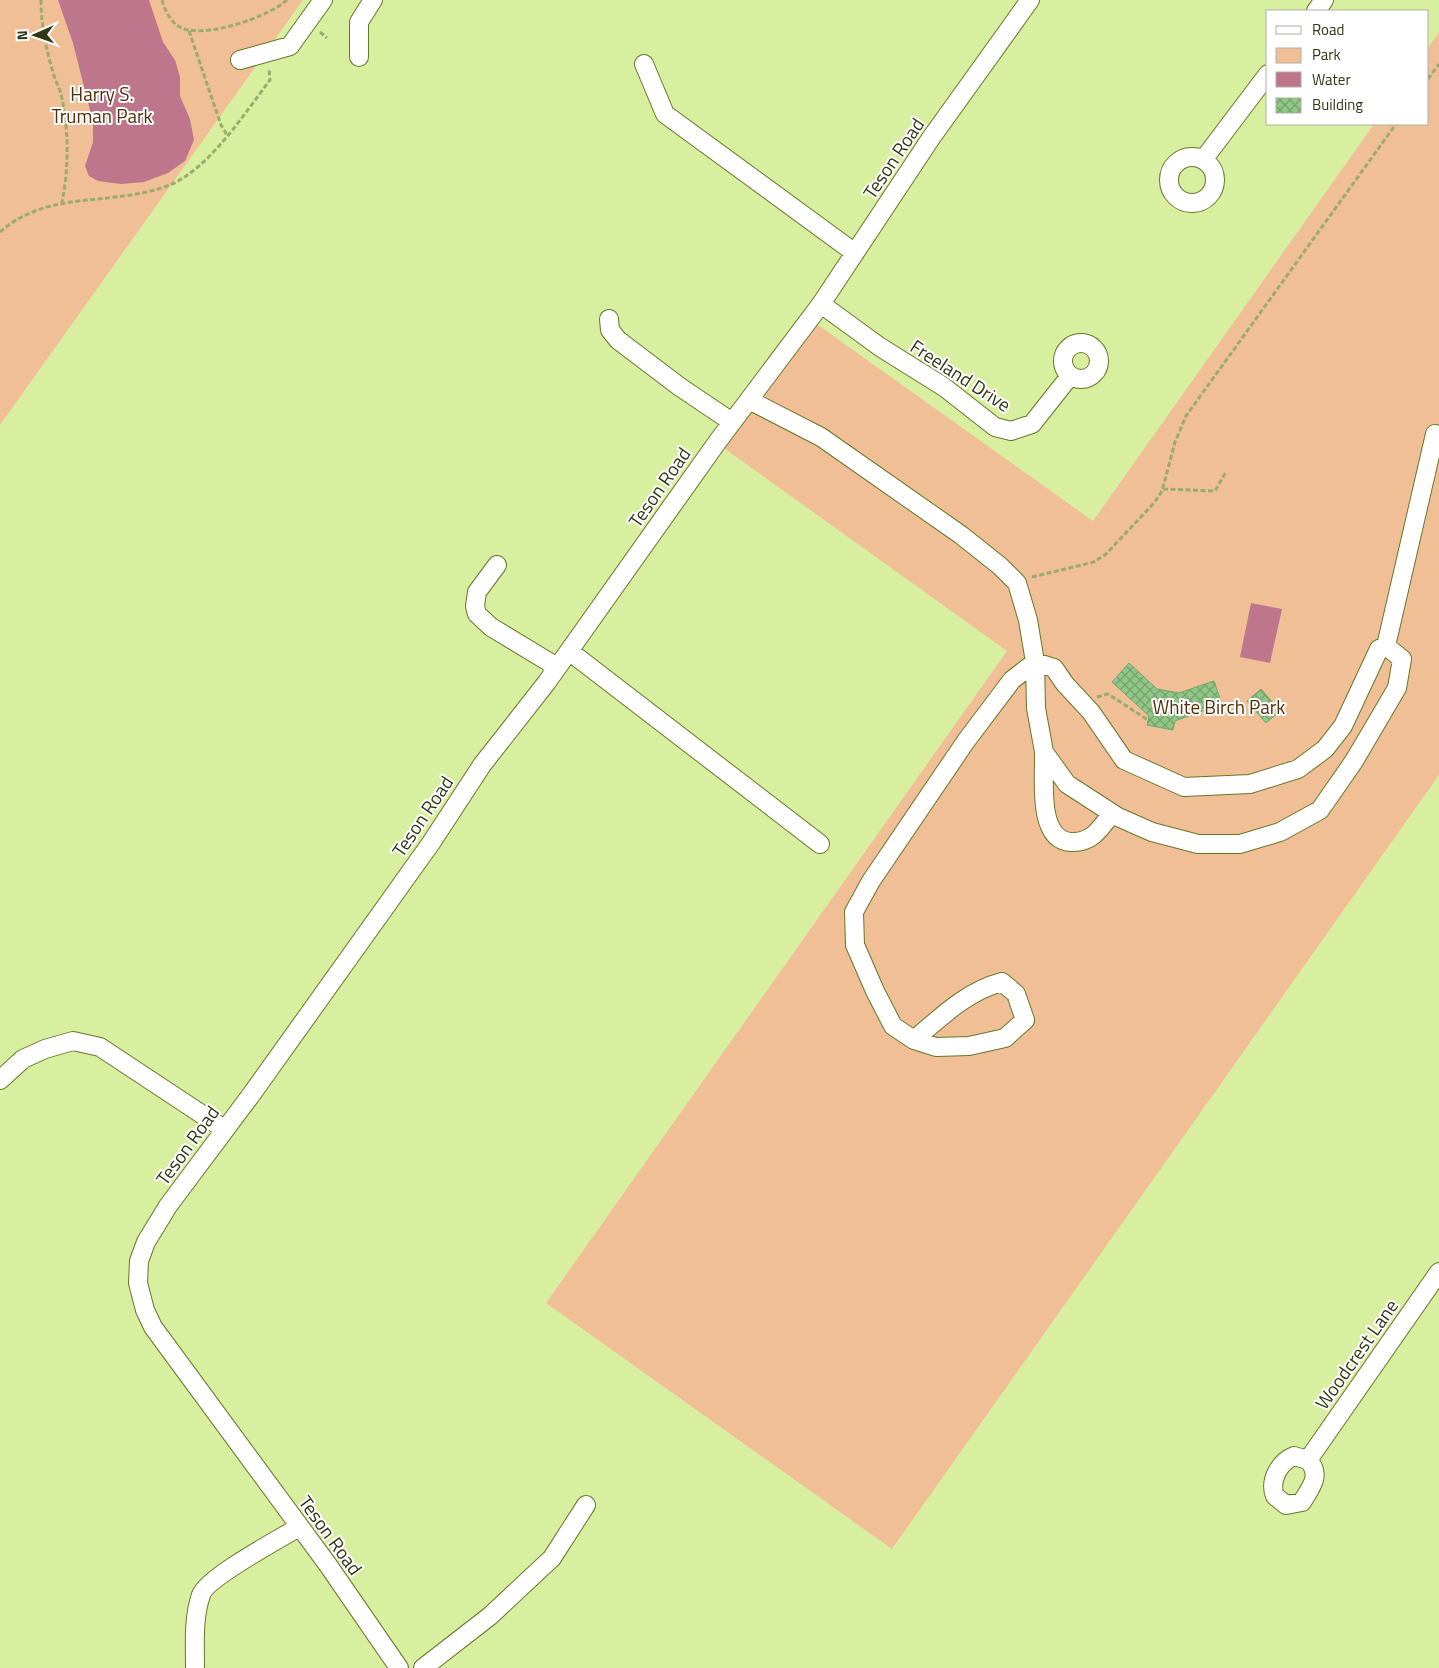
<svg xmlns="http://www.w3.org/2000/svg" width="1439" height="1668" viewBox="0 0 1439 1668" font-family="'Titillium Web',sans-serif">
	<style>
		.green { fill: #f1bf96 }
		.water { fill: #bd768b }
		.building { fill: url(#building-cross-hatch); stroke: #73a76a }
		.lines { fill: none; stroke-linecap: round; stroke-linejoin: round }
		.minor-casing { stroke: #657729; stroke-width: 20 }
		.path { stroke: #9aab6e; stroke-width: 3; stroke-dasharray: 5 2.5; stroke-linecap: butt }
		.minor { stroke: #fff; stroke-width: 18 }
		.labels { text-anchor: middle; dominant-baseline: central; stroke-width: 4; stroke-linejoin: round; paint-order: stroke }
		.park-label { font-size: 19px; fill: #542f09; stroke: #fff }
		.street-label { font-size: 19px; fill: #2f3717; stroke: #fff }
	</style>
	<defs>
		<pattern id="building-cross-hatch" width="8" height="8" patternUnits="userSpaceOnUse" patternTransform="scale(1.25)"><rect width="8" height="8" fill="#90c787"/><path d="M0 0l8 8M0 8l8-8" fill="none" stroke="#76a26d"/></pattern>
	</defs>
	<rect width="100%" height="100%" fill="#d9efa0"/>
	<path class="green" d="M0,0H303L0,425Z
		M1439,32V775L892,1549L546,1303L1007,651L721,446L811,320L1093,521L1374,124H1428V48Z"/>
	<path class="water" d="M58,0H149L163,42L175,60L180,77V96L190,119L194,140L185,161L168,173L144,182L121,184L98,181L89,176L85,166L93,142V122L73,43Z
		M1251,603L1282,609L1270,663L1240,657Z"/>
	<path class="building" d="M1129,663L1157,689L1179,693L1214,681L1222,704L1175,721L1173,730L1147,725L1149,716L1112,682Z
		M1261,689L1280,711L1266,723L1247,701Z"/>
	<g class="lines">
		<g class="minor-casing">
			<path id="minor" d="M1316,11L1324,0
				M359,57V22L373,0
				M240,60L290,46L323,0
				M644,64L665,114L855,253
				M1169 180a23 23 0 1 1 46 0a23 23 0 1 1-46 0Z
				M1203,160L1268,74
				M821,304L880,347L944,387L995,427L1011,431L1032,424L1070,376
				M609,319L610,330L618,340L680,387L732,422
				M1063 361a18 18 0 1 1 36 0a18 18 0 1 1-36 0Z
				M749,400L821,437L961,535L1000,566L1017,583L1028,620L1035,662L1036,708L1044,752L1067,784L1118,817L1152,832L1198,844H1240L1280,832L1320,810L1354,761L1397,688L1402,659L1386,646L1379,649L1343,726L1325,749L1298,769L1250,784L1184,787L1124,760L1091,712L1065,684L1054,668L1035,662L1012,680L966,741L871,881L854,912L855,945L875,991L893,1026L914,1040L936,1047L969,1046L1005,1038L1025,1020L1016,994L1002,982C967,991 941,1017 914,1040
				M497,565L477,592L475,606L477,614L491,627L557,667
				M1386,646L1435,434
				M569,651L820,844
				M1044,752C1045,776 1036,840 1071,842C1092,843 1100,829 1112,813
				M0,1080L23,1059L45,1049L73,1041L100,1047L224,1129
				M1294,1456L1308,1460C1322,1475 1311,1487 1302,1502L1286,1505L1275,1496C1269,1481 1279,1462 1294,1456Z
				M1308,1460L1439,1272
				M195,1668C195,1644 193,1618 201,1595C206,1578 281,1538 299,1527
				M399,1668L328,1565L153,1327L145,1310L138,1283L139,1261L146,1242L168,1206L251,1095L431,843L482,765L547,682L718,441L821,304L931,138L1030,0
				M423,1668L490,1616L552,1558L586,1505"/>
		</g>
		<path class="path" d="M41,0C41,25 46,49 53,72C55,80 59,87 61,94C69,129 69,168 62,202
			M162,0C164,8 170,21 178,26C200,41 269,17 287,0
			M189,31L221,125L227,135
			M320,32L327,38
			M1428,79L1439,64
			M0,232C49,189 110,207 167,186C208,171 244,114 270,80L269,69
			M1163,489L1215,491L1226,472
			M1032,577L1094,562L1106,554L1154,503L1162,491L1175,442L1186,416L1396,124
			M1097,697L1108,694L1148,720"/>
		<use href="#minor" class="minor"/>
	</g>
	<g class="labels">
		<g class="park-label">
			<text x="102" y="93">Harry S.<tspan x="102" dy="22">Truman Park</tspan></text>
			<text x="1219" y="706">White Birch Park</text>
		</g>
		<g class="street-label">
			<text transform="translate(893 158) rotate(-56)">Teson Road</text>
			<text transform="translate(961 375) rotate(33)">Freeland Drive</text>
			<text transform="translate(659 487) rotate(-55)">Teson Road</text>
			<text transform="translate(422 816) rotate(-56)">Teson Road</text>
			<text transform="translate(187 1145) rotate(-54)">Teson Road</text>
			<text transform="translate(1356 1354) rotate(-55)">Woodcrest Lane</text>
			<text transform="translate(331 1535) rotate(54)">Teson Road</text>
		</g>
	</g>
	<rect x="1266" y="10" width="162" height="115" fill="#ffffff" stroke="#acafa2"/>
	<rect x="1276" y="26" width="25" height="8" fill="#ffffff" stroke="#acafa2"/>
	<text x="1312" y="35" font-size="15" fill="#2f3717">Road</text>
	<rect x="1276" y="48" width="25" height="15" fill="#f1bf96" stroke="#acafa2"/>
	<text x="1312" y="60" font-size="15" fill="#2f3717">Park</text>
	<rect x="1276" y="72" width="25" height="15" fill="#bd768b" stroke="#acafa2"/>
	<text x="1312" y="85" font-size="15" fill="#2f3717">Water</text>
	<rect x="1276" y="98" width="25" height="15" fill="url(#building-cross-hatch)" stroke="#acafa2"/>
	<text x="1312" y="110" font-size="15" fill="#2f3717">Building</text>
	<g transform="translate(35 35) rotate(268)" stroke="#ffffff" stroke-width="4" paint-order="stroke">
	<path d="M0-4L9 19L0 12L-9 19Z" fill="#2f3717"/>
	<text y="-8" font-size="14" font-weight="bold" text-anchor="middle" fill="#2f3717">N</text>
	</g>
</svg>
